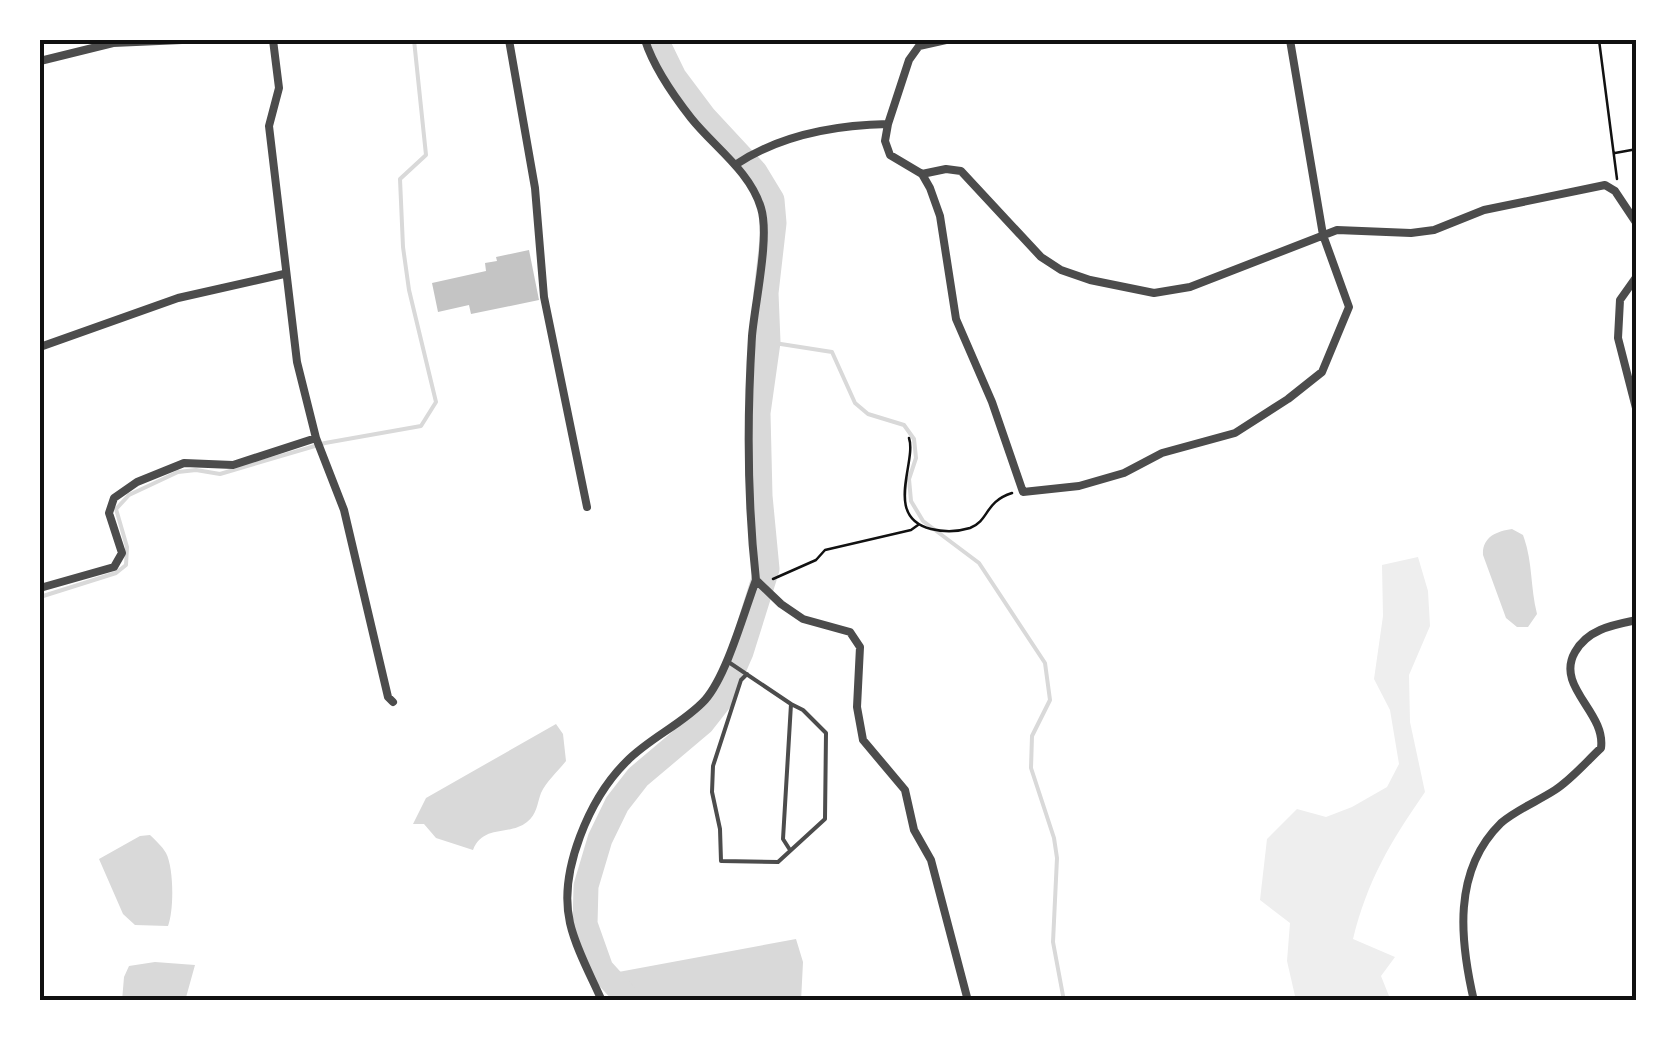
<svg xmlns="http://www.w3.org/2000/svg" width="1677" height="1041" viewBox="0 0 1677 1041" font-family="'Work Sans',sans-serif">
	<style>
		.green { fill: #eee }
		.water { fill: #d9d9d9 }
		.lines { fill: none; stroke-linecap: round; stroke-linejoin: round }
		.stream { stroke: #d9d9d9; stroke-width: 4 }
		.river { stroke: #d9d9d9; stroke-width: 25 }
		.building { fill: #c4c4c4 }
		.path { stroke: #111; stroke-width: 2.5 }
		.service { stroke: #4c4c4c; stroke-width: 4 }
		.minor { stroke: #4c4c4c; stroke-width: 8 }
		.neatline { fill: none; stroke: #111; stroke-width: 4 }
	</style>
	<rect width="100%" height="100%" fill="#fff"/>
	<path class="green" d="M1418,557L1428,591L1430,626L1409,675L1410,722L1425,792C1390,843 1368,879 1353,939L1395,957L1381,976L1391,1001H1292L1295,996L1287,961L1290,923L1260,900L1267,839L1297,809L1326,817L1352,807L1387,787L1399,764L1390,710L1374,679L1383,616L1382,565Z"/>
	<path class="water" d="M1512,529L1523,535C1533,562 1530,586 1537,614L1528,627H1517L1506,618L1483,555C1482,537 1497,531 1512,529Z
		M556,724L563,734L566,761C558,771 546,782 541,793C537,804 537,814 527,822C510,836 483,824 473,850L436,838L424,824H413L426,798Z
		M150,835C156,841 162,846 166,853C174,868 174,911 168,926L135,925L123,914L99,859L140,836Z
		M796,939L803,962L801,1001H615L609,978L613,973Z
		M155,962L195,965L185,1001H122L124,977L129,966Z"/>
	<g class="lines">
		<path class="stream" d="M768,342L832,352L855,403L868,414L904,425L914,439L916,458L909,479L911,501L923,521L979,563L1045,663L1050,700L1032,736L1031,768L1054,838L1057,858L1053,942L1064,1001
			M40,597L116,573L126,565L127,547L116,509L129,495L178,472L196,470L220,474L325,443L421,426L436,402L409,290L403,247L400,179L426,155L414,40"/>
		<path class="river" d="M630,1001L601,969L585,924L586,886L600,839L617,804L638,777L702,723L720,700L741,652L767,569L760,496L758,413L768,342L766,293L774,223L772,200L755,172L704,117L674,77L656,40"/>
	</g>
	<path class="building" d="M529,250L539,300L471,314L469,305L438,312L432,283L486,271L485,263L497,261L496,257Z"/>
	<g class="lines">
		<path class="path" d="M1599,40L1617,179
			M1615,153L1637,149
			M909,438C917,462 883,517 931,529C944,532 957,532 970,528C990,520 984,502 1012,493
			M773,579L816,560L825,550L911,530L918,525"/>
		<path class="service" d="M727,661L791,704L783,839L790,850
			M747,674L741,680L713,766L712,792L720,829L721,861L778,862L825,819L826,733L803,710L791,704"/>
		<path class="minor" d="M273,40L279,88L269,126L297,362L316,438L344,510L388,697L393,702
			M509,40L535,188L544,297L587,507
			M645,40C654,68 673,95 691,118C714,147 750,171 761,208C770,237 755,302 752,336C747,417 747,499 756,580L781,604L803,619L850,632L860,647L857,707L863,740L905,790L914,830L931,860L968,1001
			M40,61L113,43L182,40
			M888,124L885,141L890,155L922,174L930,188L940,216L956,319L992,402L1023,492L1079,486L1124,473L1162,453L1235,433L1288,399L1322,372L1349,307L1323,235L1290,40
			M735,165C780,135 834,125 888,124L909,60L919,46L946,40
			M922,174L946,169L961,171L1041,257L1061,270L1090,280L1154,293L1190,287L1337,230L1411,233L1434,230L1484,210L1605,185L1615,191L1637,224
			M1637,276L1620,300L1618,338L1637,412
			M40,347L178,298L284,274
			M40,588L114,567L122,553L109,513L114,498L137,482L184,463L233,465L316,438
			M602,1001C591,976 576,949 570,923C558,871 590,798 626,762C649,738 683,724 705,700C727,675 744,612 756,580
			M1474,1001C1460,941 1452,871 1501,823C1516,810 1538,801 1555,790C1572,779 1586,762 1601,748C1606,712 1555,687 1575,652C1588,629 1613,625 1637,620"/>
	</g>
	<rect width="1677" height="1041" fill="none" stroke="#ffffff" stroke-width="85"/>
	<rect x="42" y="42" width="1592" height="956" class="neatline"/>
</svg>
